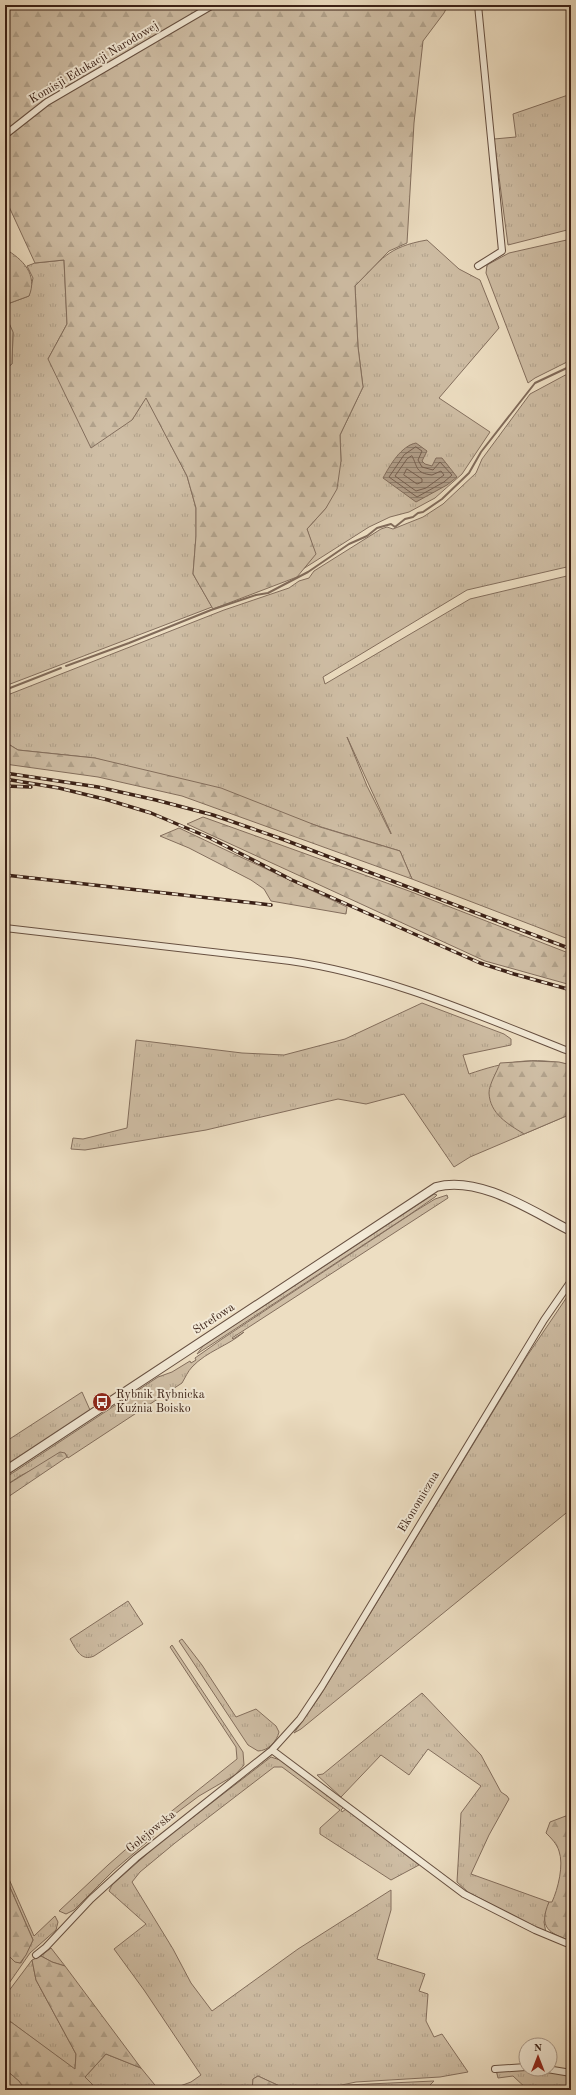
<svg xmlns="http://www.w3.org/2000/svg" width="576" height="2095" viewBox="0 0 576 2095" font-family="'Old Standard TT',serif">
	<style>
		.grass { fill: url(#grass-tufts); stroke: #846f5e; fill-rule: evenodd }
		.forest { fill: url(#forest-firs); stroke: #846f5e }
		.water { fill: url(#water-rules); stroke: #816b5a }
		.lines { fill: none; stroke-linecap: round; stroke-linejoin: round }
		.shore { stroke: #755e4f; stroke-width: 1 }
		.stream { stroke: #816b5a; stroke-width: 2 }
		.minor-casing { stroke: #675041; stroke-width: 8 }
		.tertiary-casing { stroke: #675041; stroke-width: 10 }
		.minor { stroke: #f3ead7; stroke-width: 6 }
		.tertiary { stroke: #f3ead7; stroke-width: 8 }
		.rail-casing { stroke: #3a2016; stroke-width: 3.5 }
		.rail { stroke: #f3ead7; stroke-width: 2; stroke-dasharray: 6; stroke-linecap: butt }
		.labels { text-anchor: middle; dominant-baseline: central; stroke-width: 4; stroke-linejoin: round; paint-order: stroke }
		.street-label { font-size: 12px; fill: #3a2016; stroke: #f3ead7 }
		.poi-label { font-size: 12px; fill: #3a2016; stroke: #f3ead7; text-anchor: start }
	</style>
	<defs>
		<pattern id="grass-tufts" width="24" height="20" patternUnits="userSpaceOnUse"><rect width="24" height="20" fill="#cfbea5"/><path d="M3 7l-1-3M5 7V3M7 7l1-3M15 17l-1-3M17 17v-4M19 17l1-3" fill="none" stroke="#b2a38d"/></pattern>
		<pattern id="forest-firs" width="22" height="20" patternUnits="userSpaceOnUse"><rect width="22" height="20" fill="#cfbea5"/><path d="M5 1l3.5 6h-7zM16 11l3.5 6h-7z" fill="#b2a38d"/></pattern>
		<pattern id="water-rules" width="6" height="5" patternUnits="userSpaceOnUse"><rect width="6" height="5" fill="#b09d88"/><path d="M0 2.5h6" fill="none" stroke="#90806e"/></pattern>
	</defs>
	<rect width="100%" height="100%" fill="#eddec2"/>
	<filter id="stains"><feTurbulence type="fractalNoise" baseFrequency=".005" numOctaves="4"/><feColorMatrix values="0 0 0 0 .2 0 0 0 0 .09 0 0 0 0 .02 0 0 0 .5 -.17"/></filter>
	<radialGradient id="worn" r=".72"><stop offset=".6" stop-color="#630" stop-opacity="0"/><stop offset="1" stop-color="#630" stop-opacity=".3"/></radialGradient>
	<path class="grass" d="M571,94V229L508,245L494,139L516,137L513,114Z
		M571,239V360L535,378L528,383L486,273L487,265L509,253Z
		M427,240L459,269L480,280L499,328L439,398L490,432L462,474L435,498L409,512L390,517L369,527L303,569L315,554L307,529L326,508L341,461L340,435L363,387L358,347L355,286C382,259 387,247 427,240Z
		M64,260L67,324L48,359L132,420L146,397L187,476L196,508V536L193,574L212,607L5,686V369L12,364L13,333L5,315V308L10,303L29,296L33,278L27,266L35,263Z
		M571,372V566L467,590L323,677L325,684L470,599L571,575V940L412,879L400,851L95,758L18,750L5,742V696L224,610L289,588L299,581L309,578L314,571L381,529L387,527L393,529L423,517L443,504L476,473L482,459L530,394ZM347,737L391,833V834L367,786Z
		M422,1003L504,1034L511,1039V1045L463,1055L469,1074C504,1062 533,1056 571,1065V1114L470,1157L454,1167L404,1094L366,1104L338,1099L206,1130L85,1150L71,1149L73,1138L83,1139L127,1128L136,1040L242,1053L284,1055L345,1039Z
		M434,1194L437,1195L435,1197L409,1215L197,1354L203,1346Z
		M447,1195L448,1198L232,1338L233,1339L244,1332C228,1346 207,1351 192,1367C188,1371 185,1378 182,1383L68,1458L65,1453L20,1476L5,1486V1478L158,1377L172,1372L190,1361L191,1363L196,1360L195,1358L222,1339L414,1212L435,1199Z
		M571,1291V1509L301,1729L294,1733L320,1696L525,1359Z
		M82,1392L90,1410L5,1468V1442Z
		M128,1601L143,1624L94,1656C81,1662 76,1649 70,1639Z
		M182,1639L202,1665L236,1717L256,1709L276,1726L279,1732C277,1741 268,1751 258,1751L248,1745L179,1641Z
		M172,1645L243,1752L244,1765L235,1775L199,1796L171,1817L163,1818L237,1759L236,1747L170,1647Z
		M422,1693L481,1755L501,1792L507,1796L509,1799L489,1835L471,1874L549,1902L544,1922L546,1933L468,1892L457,1882L461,1813L481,1786L428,1749L409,1775L381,1755L341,1797L317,1775L323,1774Z
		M271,1757L280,1760L344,1807L341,1810L342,1812L346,1809L419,1865L391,1880L320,1834V1828L340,1810L282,1767H274L175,1843L140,1872L132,1882L173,1949L191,1983L212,2011L298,1949L391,1890V1910L377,1959L425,1974L419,1991L428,1994L426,2021L434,2037L442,2034L468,2072L440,2077L356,2082L318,2090H288L258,2076L253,2079L252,2090H169L191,2082L201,2075L144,1990L114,1949L146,1924L109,1891L112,1885L157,1845Z
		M150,1828L154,1836L113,1871L74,1910L66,1914L59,1911L108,1865Z
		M5,1870L34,1936L55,1916L58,1922L56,1930L30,1953L5,1989V1933L9,1936L5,1952L16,1962L21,1963L33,1940L5,1876Z
		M51,1948L65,1966L52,1962L41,1956Z
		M32,1960L36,1980L76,2054L75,2070L11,2022H5V1996Z
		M106,2054L141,2068L159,2090H98L85,2077Z
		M5,2069L19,2081L26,2090H5Z
		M517,2069L540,2070L571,2076V2090H528L513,2076L498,2078L496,2070Z
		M434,2081L425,2090H324L347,2085Z"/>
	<path class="forest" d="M5,5H448L444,13L423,41L414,123L407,243L389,251L355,286L358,347L363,387L340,435L341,461L337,489L326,508L307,529L316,554L297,577L213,609L193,574L196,536V508L187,476L146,398L132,420L91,448L48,359L67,324L64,260L35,263L5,198V141L9,138L5,132Z
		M5,249C23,259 38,275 29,296L10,303L5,308Z
		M5,314L13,332L12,364L5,369Z
		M5,742L18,750L95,758L221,788L320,827L400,851L412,879L182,796L98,777L5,764Z
		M203,817L409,891L571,954V985L485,961L187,824Z
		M179,828L347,907L346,914L271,901L264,889L251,880L189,848L160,836Z
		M532,1061L559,1062L571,1065V1114L524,1134C508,1124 490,1114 489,1093C489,1084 497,1072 500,1063Z
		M60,1452L65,1453L67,1457L5,1499V1486Z
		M571,1814V1941C549,1933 538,1928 549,1902H552C558,1889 564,1865 559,1851C557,1844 551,1838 546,1833L550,1822Z
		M5,1876L33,1940L26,1955L20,1963L15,1962L5,1952L9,1936L5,1933Z
		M41,1956L52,1962L65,1966L141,2068L106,2054L85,2077L98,2090H26L19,2081L5,2069V2022H11L75,2069L76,2054L36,1980L32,1960Z
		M258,2076L288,2090H252L253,2079Z"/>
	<path class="water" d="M416,443L427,451L422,461L425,464L432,466L436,458H442L457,477L447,485L416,502L383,478C390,465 401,446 416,443Z"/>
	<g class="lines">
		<path class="shore" d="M416,447L422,451L418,460L422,467L433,470L440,462L452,475L444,482L417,497L389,477L404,455Z
			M412,456C418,467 415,473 432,475L441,471L444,475L426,488L416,491L395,476L407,459Z
			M407,469L422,479V482L417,484L404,475Z"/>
		<path class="stream" d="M66,666L129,643L211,610L256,595L268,593L308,572L349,544L367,536L377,528L391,524L395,527L405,519L413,517L418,513L423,512L442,499L469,473L481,452L535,383L571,366
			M5,690L61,668"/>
		<g class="minor-casing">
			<path id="minor" d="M478,5L502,251L478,266
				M5,135L47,102L213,5
				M5,928L290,961C388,975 479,1016 571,1052
				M272,1750L464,1894L535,1930L571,1945
				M36,1955L46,1947L91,1899L136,1858L272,1750L300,1719L322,1686L544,1320L571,1281
				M495,2069L526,2067
				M547,2069L571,2073"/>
		</g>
		<g class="tertiary-casing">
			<path id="tertiary" d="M5,1471L436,1187C480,1175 533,1212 571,1231"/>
		</g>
		<use href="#minor" class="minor"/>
		<use href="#tertiary" class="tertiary"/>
		<g class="rail-casing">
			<path id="rail" d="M5,773L98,787L156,800L213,815L282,839L571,949
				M5,779L59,788L108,800L151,813L210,838L292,880L480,963L514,974L571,990
				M5,786L31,787
				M5,875L271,905"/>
		</g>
		<use href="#rail" class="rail"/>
	</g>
	<defs>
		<g id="bus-disc" transform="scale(1)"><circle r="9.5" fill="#8f2418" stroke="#f3ead7"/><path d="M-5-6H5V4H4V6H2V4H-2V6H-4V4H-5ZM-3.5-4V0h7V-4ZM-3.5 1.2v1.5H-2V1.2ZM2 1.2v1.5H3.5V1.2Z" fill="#fff"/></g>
	</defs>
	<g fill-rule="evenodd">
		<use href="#bus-disc" x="102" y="1402"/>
	</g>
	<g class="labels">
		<g class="street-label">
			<text transform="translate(94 63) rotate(-31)">Komisji Edukacji Narodowej</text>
			<text transform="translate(214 1319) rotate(-33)">Strefowa</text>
			<text transform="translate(419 1502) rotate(-59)">Ekonomiczna</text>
			<text transform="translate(151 1832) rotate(-39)">Golejowska</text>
		</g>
		<g class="poi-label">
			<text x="116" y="1395">Rybnik Rybnicka<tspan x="116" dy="14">Kuźnia Boisko</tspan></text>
		</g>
	</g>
	<rect width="576" height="2095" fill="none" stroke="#eddec2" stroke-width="20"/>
	<rect x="6" y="6" width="564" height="2083" fill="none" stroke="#3a2016" stroke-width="2"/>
	<rect x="10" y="10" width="556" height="2075" fill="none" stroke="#3a2016"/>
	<g transform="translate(538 2057)"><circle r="19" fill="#f3ead7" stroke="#a9998a"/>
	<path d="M0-3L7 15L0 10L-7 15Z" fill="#8f2418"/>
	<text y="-6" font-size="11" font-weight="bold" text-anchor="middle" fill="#3a2016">N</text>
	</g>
	<rect width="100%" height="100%" filter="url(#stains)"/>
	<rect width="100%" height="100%" fill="url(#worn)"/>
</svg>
